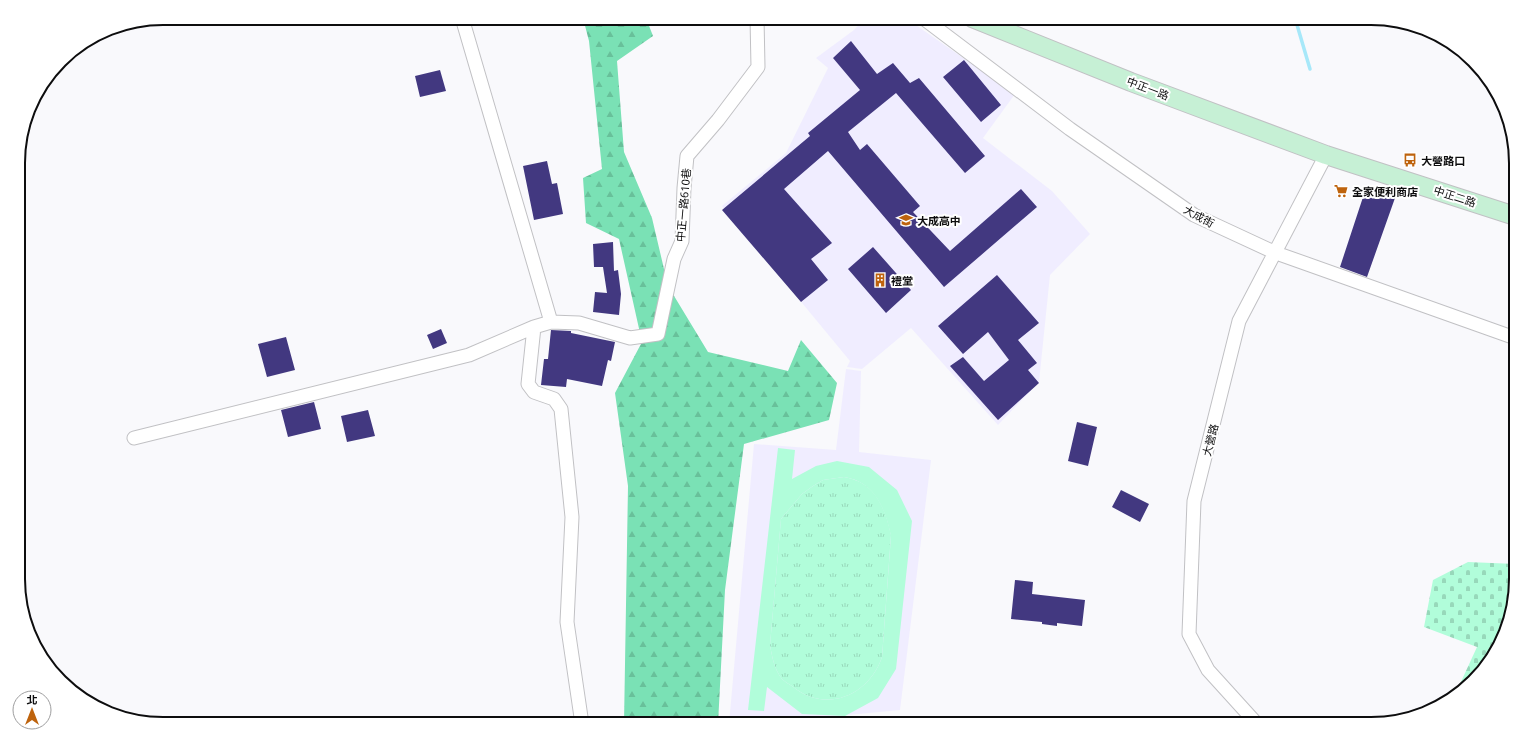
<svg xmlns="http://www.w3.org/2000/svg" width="1534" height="742" viewBox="0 0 1534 742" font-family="'Noto Sans','Noto Sans TC',sans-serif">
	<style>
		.education { fill: #f0edff }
		.grass { fill: url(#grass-tufts) }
		.forest { fill: url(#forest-firs) }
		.cemetery { fill: url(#cemetery-stones) }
		.garden { fill: #b1fdda; fill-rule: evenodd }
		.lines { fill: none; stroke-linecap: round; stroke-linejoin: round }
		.stream { stroke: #a7e8f9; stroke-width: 3.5 }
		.building { fill: #423880 }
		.minor-casing { stroke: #c1c1c4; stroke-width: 15 }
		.secondary-casing { stroke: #c1c1c4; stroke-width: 20 }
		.minor { stroke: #fff; stroke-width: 13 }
		.secondary { stroke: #c6f0d5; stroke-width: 18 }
		.labels { text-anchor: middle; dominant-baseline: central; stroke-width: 4; stroke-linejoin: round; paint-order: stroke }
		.street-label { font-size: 11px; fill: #0d0d0e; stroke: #fff }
		.poi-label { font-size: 11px; font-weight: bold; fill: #0d0d0e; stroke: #fff; text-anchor: start }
		.rim { fill: none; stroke: #0d0d0e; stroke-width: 2 }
	</style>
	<defs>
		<pattern id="grass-tufts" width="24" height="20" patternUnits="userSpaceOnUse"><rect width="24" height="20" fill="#b1fdda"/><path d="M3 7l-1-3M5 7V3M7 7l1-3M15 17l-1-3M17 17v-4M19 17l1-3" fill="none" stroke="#97d8ba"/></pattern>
		<pattern id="forest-firs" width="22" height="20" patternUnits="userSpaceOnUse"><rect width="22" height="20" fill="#7ae1b5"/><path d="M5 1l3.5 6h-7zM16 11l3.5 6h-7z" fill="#68c09a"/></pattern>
		<pattern id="cemetery-stones" width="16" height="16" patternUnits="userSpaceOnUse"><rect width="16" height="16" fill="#b1fdda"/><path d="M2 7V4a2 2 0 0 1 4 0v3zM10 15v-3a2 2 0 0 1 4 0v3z" fill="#97d8ba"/></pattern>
	</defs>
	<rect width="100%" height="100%" fill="#f9f9fc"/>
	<path class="education" d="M865,18H904L910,21L1015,94L983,138L1052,191L1090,234L1050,275L1039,382L998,425L911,328L862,369L847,367L850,361L722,206L786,153L828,68L816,58L854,30Z
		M846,369L861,371L859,452L931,460L900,710L754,724H729L754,444L836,450Z"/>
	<path class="grass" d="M844,477C875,482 885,507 891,535L882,657C869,696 825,714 792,686C789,684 785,682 782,679C774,669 772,656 770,645L781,519L802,494L813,486L823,480Z"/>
	<path class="forest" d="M583,18H646L653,36L617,61L624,152L652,218L668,286L708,352L788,371L801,340L837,383L829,420L744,444L725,590L718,724H624L628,486L615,393L642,342L619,239L586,223L583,178L602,169L589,41Z"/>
	<path class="cemetery" d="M1468,562L1516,564V579L1501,643L1480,675L1454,697L1477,647L1424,627L1433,580Z"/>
	<path class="garden" d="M778,448L795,450L792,479L816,466L837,461L869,467L897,490L912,521L896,669L878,698L845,716L802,714L767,687L764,711L748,710ZM844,477C875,482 885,508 891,536L882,657C869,696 825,714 792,686C789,684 785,682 782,679C774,669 772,656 770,645L781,519L802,494L813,486L823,480Z"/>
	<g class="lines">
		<path class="stream" d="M1295,18L1310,69"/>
	</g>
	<path class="building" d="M851,41L877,74L893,63L910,83L919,78L985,156L965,173L896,93L848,132L860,150L867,144L920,206L913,212L950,251L1021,189L1037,207L944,287L828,151L784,189L832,243L811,259L828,280L801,302L722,210L810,136L808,133L860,90L833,58Z
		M964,60L1001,105L981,122L943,77Z
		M440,70L446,91L420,97L415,76Z
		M547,161L552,184L557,183L563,214L534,220L523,166Z
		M1366,188L1395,198L1367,277L1340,267Z
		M613,242L614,271L618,270L621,294L619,315L593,312L595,292L607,293L603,267H594L593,244Z
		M873,247L911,290L886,313L848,269Z
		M997,275L1039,323L1018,340L1037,363L1028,370L1039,383L998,420L950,366L963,357L984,381L1009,360L988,332L963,354L938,326Z
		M441,329L447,343L433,349L427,335Z
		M551,330L571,331V333L615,342L611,361L608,360L602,386L567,379L566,387L541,385L544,359H548Z
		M286,337L295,370L267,377L258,344Z
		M314,402L321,429L288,437L281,410Z
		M368,410L375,436L347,442L341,416Z
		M1077,422L1097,427L1088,466L1068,461Z
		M1121,490L1149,504L1140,522L1112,507Z
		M1015,580L1033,582L1032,594L1085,600L1082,626L1057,623V626L1042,624V622L1011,619Z"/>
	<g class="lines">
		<g class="minor-casing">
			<path id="minor" d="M462,18L551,322
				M923,18L1070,129L1194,215L1276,253L1515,338
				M534,327L528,384L534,392L554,399L561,409L572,517L567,622L582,724
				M134,438L469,355L534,327L551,322L579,323L630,338L658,334L674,259L682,241L684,188L687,156L718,120L758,67L757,18
				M1257,724L1208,670L1189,634L1194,501L1239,321L1326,155"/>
		</g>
		<g class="secondary-casing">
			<path id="secondary" d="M972,18L1131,82L1326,155L1515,216"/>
		</g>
		<use href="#minor" class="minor"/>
		<use href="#secondary" class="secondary"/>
	</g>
	<defs>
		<g id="bus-bare" transform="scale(1.08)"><path d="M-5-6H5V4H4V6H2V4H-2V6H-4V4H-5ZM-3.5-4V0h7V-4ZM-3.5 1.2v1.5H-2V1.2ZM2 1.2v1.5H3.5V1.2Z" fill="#be630d" stroke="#fff" stroke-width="2.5" paint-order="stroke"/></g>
		<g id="supermarket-bare" transform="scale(1.08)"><path d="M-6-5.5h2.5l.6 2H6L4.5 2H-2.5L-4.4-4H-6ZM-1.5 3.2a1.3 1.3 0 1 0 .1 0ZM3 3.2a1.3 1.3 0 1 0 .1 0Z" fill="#be630d" stroke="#fff" stroke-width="2.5" paint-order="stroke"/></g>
		<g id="school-bare" transform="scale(1.08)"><path d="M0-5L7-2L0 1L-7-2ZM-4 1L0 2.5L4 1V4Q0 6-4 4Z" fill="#be630d" stroke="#fff" stroke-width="2.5" paint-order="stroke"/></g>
		<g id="building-bare" transform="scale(1.08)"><path d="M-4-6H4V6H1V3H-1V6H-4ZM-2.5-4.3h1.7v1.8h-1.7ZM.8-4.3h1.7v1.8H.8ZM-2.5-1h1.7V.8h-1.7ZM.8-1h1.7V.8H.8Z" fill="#be630d" stroke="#fff" stroke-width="2.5" paint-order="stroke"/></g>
	</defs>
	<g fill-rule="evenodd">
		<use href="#bus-bare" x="1410" y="160"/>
		<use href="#supermarket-bare" x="1341" y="191"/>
		<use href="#school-bare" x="906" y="220"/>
		<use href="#building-bare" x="880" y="280"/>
	</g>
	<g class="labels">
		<g class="street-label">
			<text transform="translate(1148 88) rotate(21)">中正一路</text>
			<text transform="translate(1455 196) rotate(18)">中正二路</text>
			<text transform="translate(683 205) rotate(-85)">中正一路610巷</text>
			<text transform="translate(1199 216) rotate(29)">大成街</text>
			<text transform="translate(1210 440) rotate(-76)">大營路</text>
		</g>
		<g class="poi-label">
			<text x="1421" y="160">大營路口</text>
			<text x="1352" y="191">全家便利商店</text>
			<text x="917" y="220">大成高中</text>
			<text x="891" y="280">禮堂</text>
		</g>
	</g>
	<path d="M0 0H1534V742H0ZM163 25H1371A138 138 0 0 1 1509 163V579A138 138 0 0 1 1371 717H163A138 138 0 0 1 25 579V163A138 138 0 0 1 163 25Z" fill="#fff" fill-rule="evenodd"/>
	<path class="rim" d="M163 25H1371A138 138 0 0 1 1509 163V579A138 138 0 0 1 1371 717H163A138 138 0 0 1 25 579V163A138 138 0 0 1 163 25Z"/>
	<g transform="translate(32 710)"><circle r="19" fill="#ffffff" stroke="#9e9e9f"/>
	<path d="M0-3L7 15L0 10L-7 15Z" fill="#be630d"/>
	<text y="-6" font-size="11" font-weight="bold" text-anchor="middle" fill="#0d0d0e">北</text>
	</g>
</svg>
